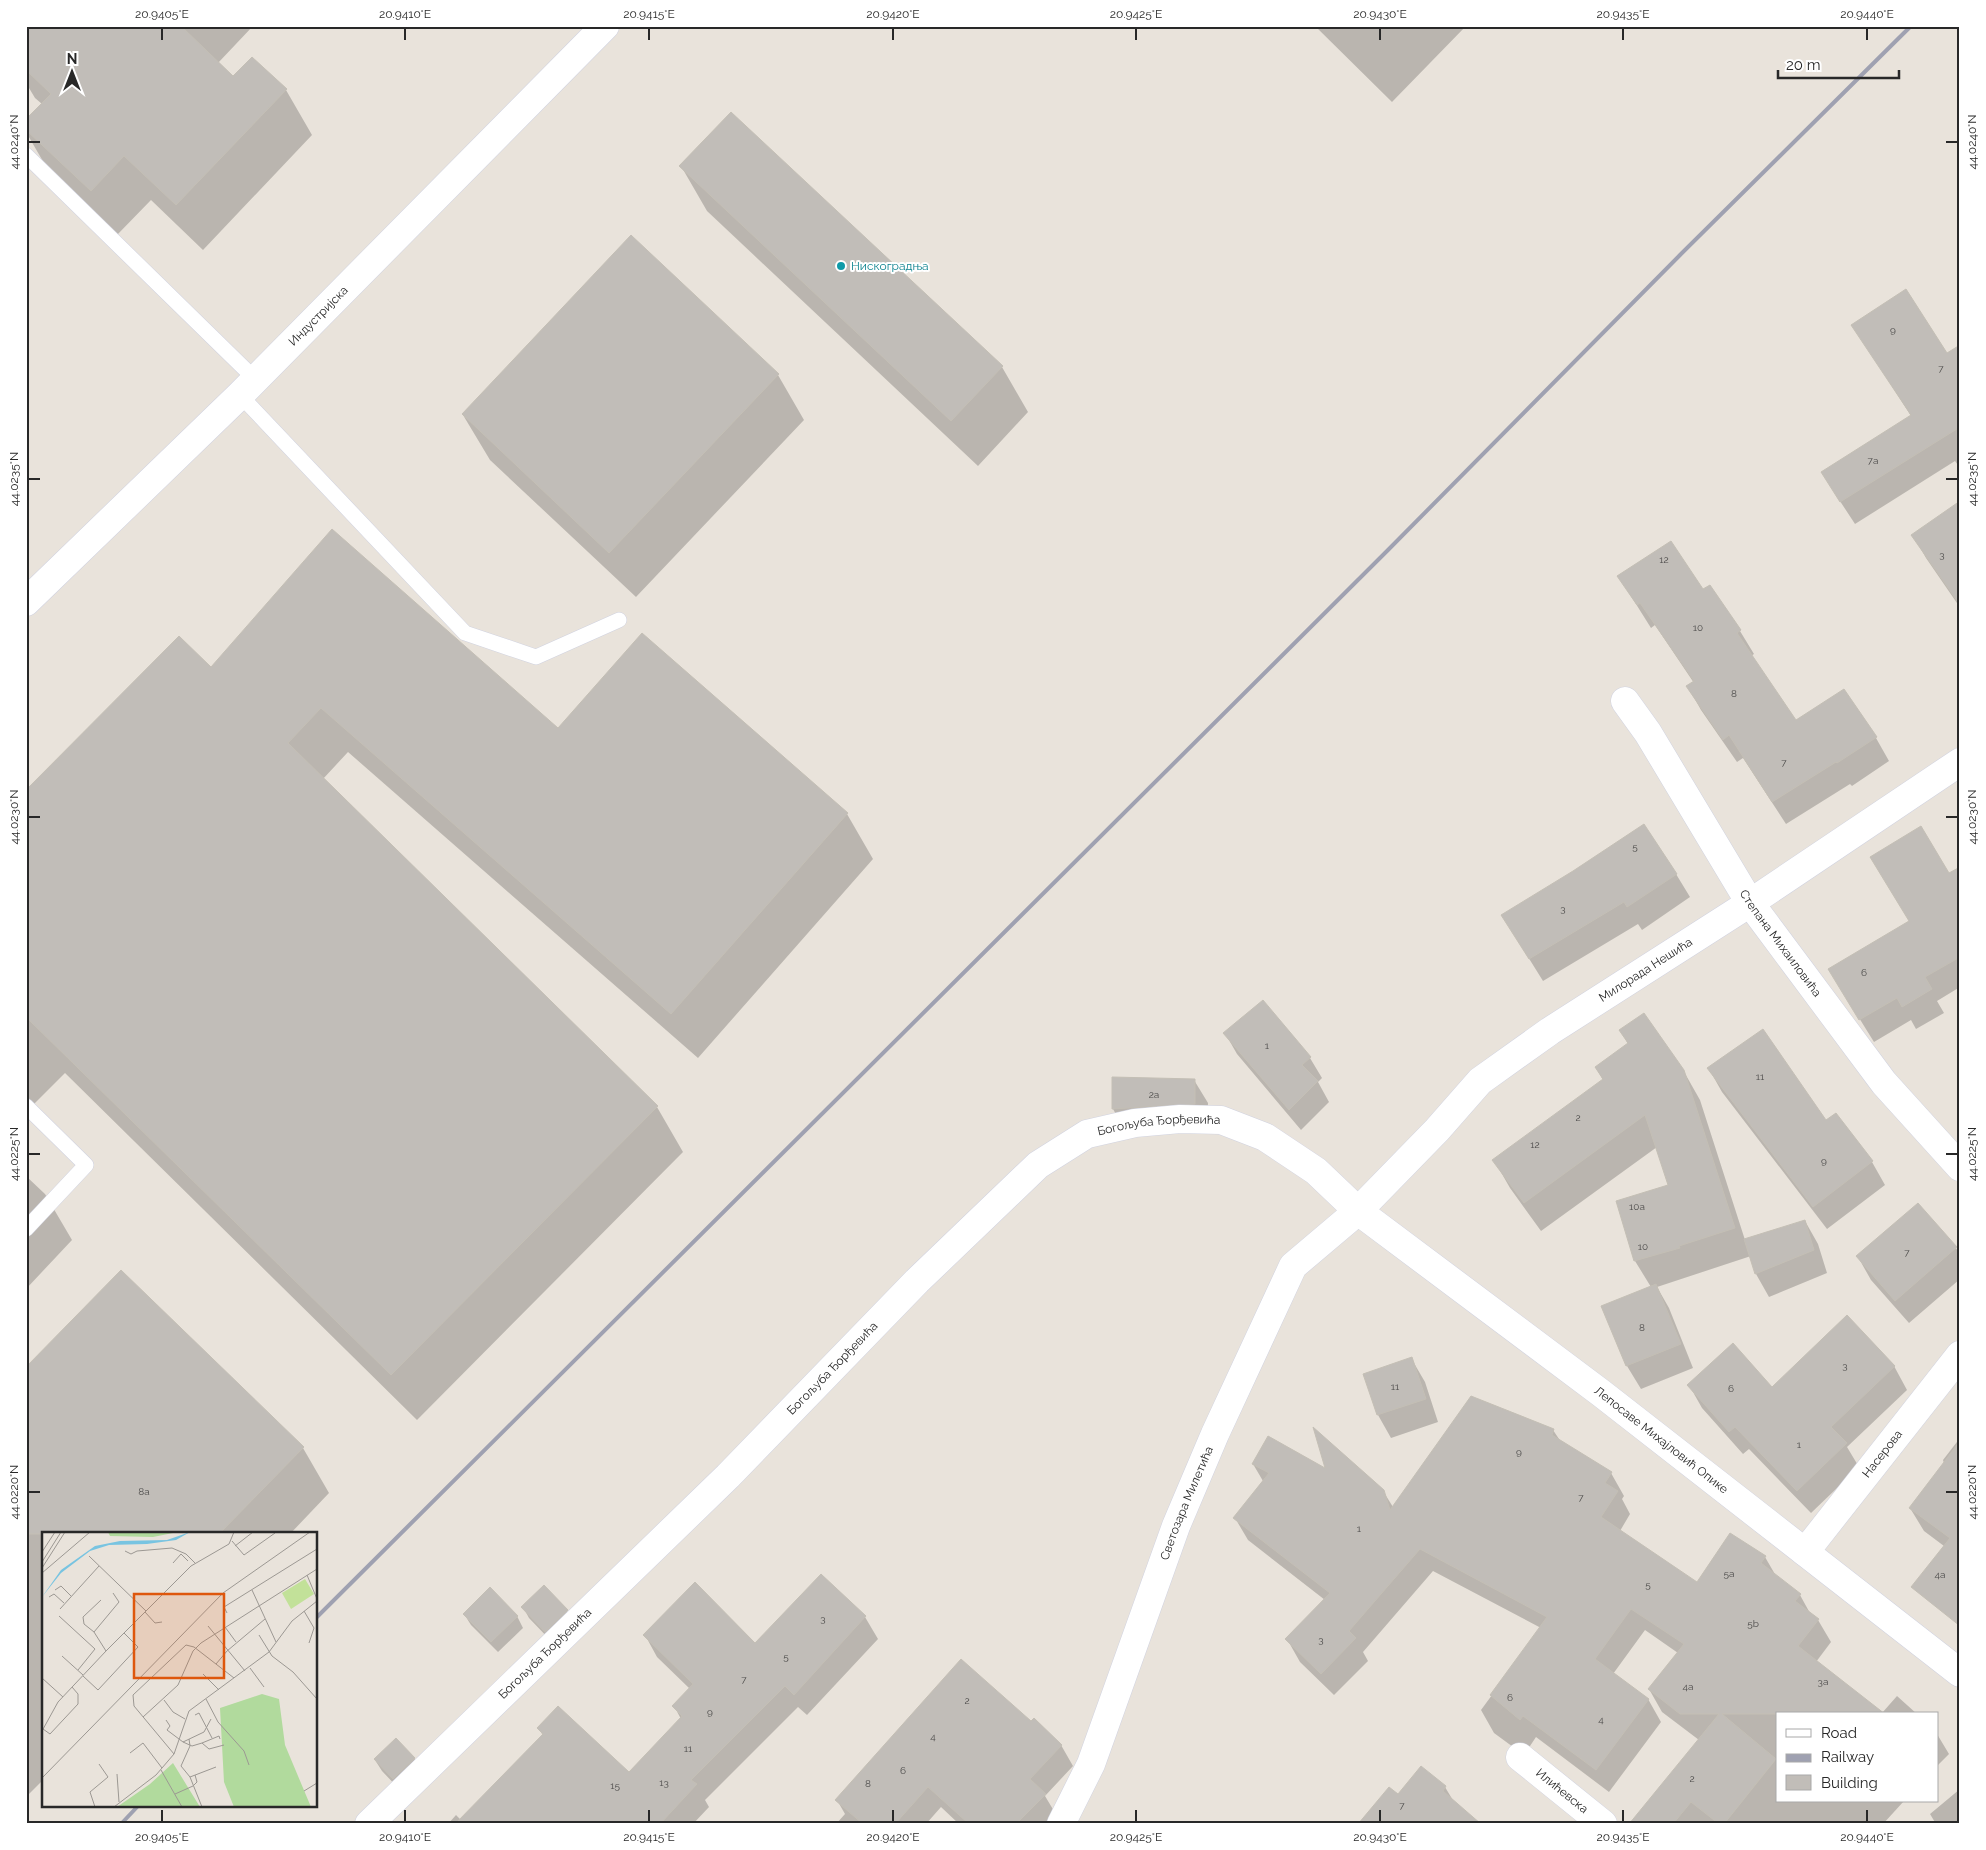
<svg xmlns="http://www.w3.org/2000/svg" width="1986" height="1850" viewBox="0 0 1986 1850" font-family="Raleway,sans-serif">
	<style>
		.shadow { fill: #0003 }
		.building { fill: #c1bdb8; stroke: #c4bfb5 }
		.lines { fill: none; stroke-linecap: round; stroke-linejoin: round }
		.service-casing { stroke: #d1d3e0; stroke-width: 16 }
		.minor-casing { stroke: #d1d3e0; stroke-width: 29 }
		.service { stroke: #fff; stroke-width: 15 }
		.minor { stroke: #fff; stroke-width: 28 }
		.rail { stroke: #9fa1b1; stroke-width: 4 }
		.ticks { fill: none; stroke: #282828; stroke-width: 2 }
		.culture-dot { fill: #0f9aa8; stroke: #fff; stroke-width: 2 }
		.labels { text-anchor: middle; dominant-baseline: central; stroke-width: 4; stroke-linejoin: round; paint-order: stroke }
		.number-label { font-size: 10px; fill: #4e4d4c }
		.culture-label { font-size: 12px; fill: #0d838f; stroke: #fff; text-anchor: start }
		.street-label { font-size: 12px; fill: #282828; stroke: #fff }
		.inset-road { fill: none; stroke: #9c9893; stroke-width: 1 }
		.view { fill: #de570d; fill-opacity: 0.15; stroke: #de570d; stroke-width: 2.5 }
		.inset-edge { fill: none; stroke: #282828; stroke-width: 2.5 }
		.neatline { fill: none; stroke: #282828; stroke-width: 2 }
		.ticks-label { font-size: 12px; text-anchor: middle; fill: #282828 }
	</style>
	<rect width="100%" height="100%" fill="#e9e3db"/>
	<path class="shadow" d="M34,26H253L218,63L233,78L286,90L312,135L203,250L151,200L117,235L48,170L26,132V121L42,104L35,98L26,83V35Z
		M1315,26H1466L1392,102Z
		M681,166L1002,367L1028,412L978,466L707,211Z
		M1853,325L1947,354L1960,352V468L1955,461L1855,524L1836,495L1911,416Z
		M778,375L804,420L636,597L490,460L463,415Z
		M1960,502V605L1959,606L1926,558L1913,535Z
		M1619,577L1703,591L1710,586L1740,631L1754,654L1751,656L1796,722L1876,738L1889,761L1852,786L1850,784L1786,824L1743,758L1737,762L1701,710L1688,687L1694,683L1655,625L1651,628Z
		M642,635L847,814L873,859L698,1058L348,752L323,779L657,1107L683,1152L417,1420L65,1073L26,1112V792L211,669L559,729Z
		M1960,868V987L1937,1001L1944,1013L1916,1029L1911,1020L1874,1042L1843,992L1910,922L1949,875Z
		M1676,874L1690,897L1642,930L1638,924L1543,981L1502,915Z
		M1263,1002L1310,1058L1322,1078L1318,1082L1329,1102L1301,1130L1237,1054L1225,1033Z
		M1621,1031L1683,1070L1700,1100L1745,1240L1805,1221L1818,1244L1827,1273L1769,1297L1756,1274L1751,1256L1657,1287L1669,1308L1693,1368L1641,1389L1627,1366L1603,1306L1651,1287L1635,1261L1669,1186L1657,1147L1541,1231L1510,1188L1494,1160L1603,1080L1596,1068L1628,1044Z
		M1709,1069L1872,1162L1885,1185L1827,1229L1722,1092Z
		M1194,1080L1208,1103L1207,1127L1126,1132L1113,1109Z
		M26,1176L45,1194L72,1240L26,1289Z
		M1956,1248L1960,1255V1279L1909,1323L1871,1280L1858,1257Z
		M121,1272L303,1448L329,1493L290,1534H44V1779L26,1797V1368Z
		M1411,1358L1425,1382L1438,1422L1391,1438L1378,1415Z
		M1894,1366L1907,1390L1847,1447L1859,1467L1811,1513L1749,1449L1743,1454L1702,1408L1689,1385L1772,1389Z
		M1553,1430L1561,1442L1611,1473L1624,1496L1622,1499L1630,1514L1620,1531L1697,1584L1765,1557L1776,1576L1800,1595L1811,1615L1818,1620L1831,1642L1816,1662L1882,1713L1897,1696L1917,1714H1777V1801H1904L1883,1824H1644L1699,1740L1662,1712L1649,1689L1678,1653L1645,1630L1613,1674L1648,1699L1661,1722L1609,1792L1536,1737L1524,1755L1494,1733L1481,1710L1541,1628L1433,1571L1363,1652L1368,1661L1334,1695L1300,1662L1287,1639L1325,1600L1248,1540L1235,1518L1263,1481L1253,1464L1327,1470L1383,1491L1393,1507Z
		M1960,1438V1558L1924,1531L1910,1508L1944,1463L1943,1460Z
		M821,1575L865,1617L878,1639L807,1715L798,1707L705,1800L709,1807L693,1824H448L456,1815L461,1820L543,1736L539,1728L629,1773L681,1719L674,1706L690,1689L657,1657L645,1635L755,1645Z
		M523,1607L567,1611L573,1622L552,1642L529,1618Z
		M464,1614L517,1616L523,1628L498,1652L471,1625Z
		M1031,1723L1061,1745L1073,1766L1045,1796L1057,1816L1049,1824H959L941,1807L926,1824H836L845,1814L837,1800Z
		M1937,1734L1949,1754L1937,1766Z
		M414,1758L421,1770L400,1790L382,1771L375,1760Z
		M1445,1787L1454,1802L1398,1795Z
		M1960,1789V1824H1936L1930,1814Z"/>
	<path class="building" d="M26,26H181L233,76L252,57L287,89L176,205L124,156L91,191L26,130V119L51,94L26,70Z
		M731,112L1003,366L951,421L679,166Z
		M631,235L779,374L609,553L462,414Z
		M1906,289L1947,353L1960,345V427L1840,502L1821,472L1911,415L1851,325Z
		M1960,501V605L1911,535Z
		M332,529L558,728L642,633L848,813L671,1014L321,708L288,743L658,1106L391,1375L26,1017V790L179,636L211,667Z
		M1671,541L1703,589L1710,585L1741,630L1737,633L1796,720L1844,689L1877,737L1837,763L1836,762L1772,802L1729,735L1723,740L1686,686L1694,681L1640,603L1637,605L1617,576Z
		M1644,824L1677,874L1627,907L1624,902L1529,959L1501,915L1573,871Z
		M1921,826L1949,873L1960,867V957L1925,977L1932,989L1902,1007L1897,998L1859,1020L1828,969L1909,921L1870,857Z
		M1263,1000L1311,1057L1302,1065L1318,1081L1289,1110L1223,1033Z
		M1644,1013L1684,1070L1735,1228L1679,1246L1680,1248L1634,1261L1616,1201L1668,1185L1645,1115L1524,1203L1492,1160L1603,1079L1595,1067L1628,1043L1619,1030Z
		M1763,1029L1826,1120L1836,1113L1873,1161L1813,1207L1707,1068Z
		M1112,1077L1195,1079V1104L1112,1109Z
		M1918,1203L1957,1247L1895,1301L1856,1256Z
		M1805,1220L1814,1250L1755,1274L1744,1239Z
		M121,1270L304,1447L219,1534H26V1367Z
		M1656,1284L1681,1344L1626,1366L1601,1306Z
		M1847,1315L1895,1366L1831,1427L1847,1443L1797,1491L1735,1427L1729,1432L1687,1385L1733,1343L1772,1387Z
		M1412,1357L1426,1399L1377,1415L1363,1374Z
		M1471,1396L1554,1429L1552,1435L1612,1472L1605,1483L1618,1491L1601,1517L1697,1582L1730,1533L1766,1556L1761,1563L1801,1594L1795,1601L1819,1619L1798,1646L1885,1714H1722L1776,1759L1724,1824H1719L1691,1802L1673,1824H1629L1719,1714H1680L1648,1689L1684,1644L1631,1609L1595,1659L1649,1699L1596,1770L1523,1716L1520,1720L1490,1695L1547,1617L1420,1549L1349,1631L1356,1638L1321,1674L1285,1639L1330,1593L1233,1518L1269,1473L1252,1464L1268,1436L1325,1468L1313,1427L1384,1490L1390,1510Z
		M1960,1441V1626L1911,1587L1950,1538L1909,1508Z
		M821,1574L866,1616L794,1695L785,1686L691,1780L697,1784L660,1824H455L543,1734L537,1728L558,1706L629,1772L682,1716L672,1706L693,1684L643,1635L695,1582L755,1643Z
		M544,1585L568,1610L545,1632L521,1607Z
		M490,1587L518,1616L491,1642L463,1614Z
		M961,1659L1031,1721L1034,1718L1062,1745L1030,1779L1046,1794L1016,1824H969L928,1787L895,1824H863L835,1800Z
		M396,1738L415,1758L393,1779L374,1759Z
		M1421,1766L1446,1786L1443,1791L1481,1824H1358L1389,1787L1398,1794Z"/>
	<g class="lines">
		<g class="service-casing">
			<path id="service" d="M26,155L255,379
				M240,395L465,633L536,657L619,620
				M26,1106L86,1165L26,1229"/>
		</g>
		<g class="minor-casing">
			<g id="minor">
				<path id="s1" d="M26,602L240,395L605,26"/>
				<path id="s2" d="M1625,701L1648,733L1750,903L1884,1083L1960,1167"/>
				<path id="s3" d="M1805,1552L1960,1355"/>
				<path id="s4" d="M1520,1757L1603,1824"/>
				<path id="s5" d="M369,1824L728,1476L917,1281L1038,1165L1087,1134L1135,1123L1180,1119L1221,1120L1265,1137L1316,1171L1358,1211L1601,1393L1960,1673"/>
				<path id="s6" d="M1061,1824L1091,1764L1176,1526L1215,1434L1293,1266L1358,1211L1437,1130L1480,1081L1550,1031L1750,903L1960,762"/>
			</g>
		</g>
		<use href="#service" class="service"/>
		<use href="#minor" class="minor"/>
		<path class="rail" d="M316,1618L1388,550L1680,255L1911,26
			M121,1824L138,1806"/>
	</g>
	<path class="ticks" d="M162,28V40M405,28V40M649,28V40M893,28V40M1136,28V40M1380,28V40M1623,28V40M1867,28V40M28,142H40M1946,142H1958M28,479H40M1946,479H1958M28,817H40M1946,817H1958M28,1154H40M1946,1154H1958M28,1492H40M1946,1492H1958M162,1810V1822M405,1810V1822M649,1810V1822M893,1810V1822M1136,1810V1822M1380,1810V1822M1623,1810V1822M1867,1810V1822"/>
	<circle class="culture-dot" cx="841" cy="266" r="5"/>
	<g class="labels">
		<g class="number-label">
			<text x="1893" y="329">9</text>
			<text x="1941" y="368">7</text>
			<text x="1873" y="460">7a</text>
			<text x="1942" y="554">3</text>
			<text x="1664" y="559">12</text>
			<text x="1698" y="627">10</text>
			<text x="1734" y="693">8</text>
			<text x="1784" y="762">7</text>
			<text x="1635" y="846">5</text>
			<text x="1563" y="908">3</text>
			<text x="1864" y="972">6</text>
			<text x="1267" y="1045">1</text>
			<text x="1760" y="1076">11</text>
			<text x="1154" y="1094">2a</text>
			<text x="1578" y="1117">2</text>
			<text x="1535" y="1144">12</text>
			<text x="1824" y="1160">9</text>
			<text x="1637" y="1206">10a</text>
			<text x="1643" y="1246">10</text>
			<text x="1907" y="1252">7</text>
			<text x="1642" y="1327">8</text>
			<text x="1845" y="1365">3</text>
			<text x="1395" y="1386">11</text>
			<text x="1731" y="1388">6</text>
			<text x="1799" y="1444">1</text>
			<text x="1519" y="1451">9</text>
			<text x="144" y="1491">8a</text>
			<text x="1581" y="1497">7</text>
			<text x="1359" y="1528">1</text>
			<text x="1729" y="1573">5a</text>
			<text x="1940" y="1574">4a</text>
			<text x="1648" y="1584">5</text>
			<text x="823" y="1618">3</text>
			<text x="1753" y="1623">5b</text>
			<text x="1321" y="1639">3</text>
			<text x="786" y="1656">5</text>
			<text x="744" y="1679">7</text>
			<text x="1823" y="1681">3a</text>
			<text x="1688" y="1686">4a</text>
			<text x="1510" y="1697">6</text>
			<text x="967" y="1700">2</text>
			<text x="710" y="1711">9</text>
			<text x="1601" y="1719">4</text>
			<text x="933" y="1736">4</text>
			<text x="688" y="1748">11</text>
			<text x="903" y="1770">6</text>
			<text x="1692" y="1778">2</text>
			<text x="664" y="1782">13</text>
			<text x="868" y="1783">8</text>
			<text x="615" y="1785">15</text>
			<text x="1402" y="1805">7</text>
		</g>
		<g class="culture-label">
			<text x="851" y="266">Нискоградња</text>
		</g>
		<g class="street-label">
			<text stroke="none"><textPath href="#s1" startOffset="409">Индустријска</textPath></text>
			<text stroke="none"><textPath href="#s2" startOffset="288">Степана Михаиловића</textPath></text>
			<text stroke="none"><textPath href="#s6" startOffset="1068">Милорада Нешића</textPath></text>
			<text stroke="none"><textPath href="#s5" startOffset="1070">Богољуба Ђорђевића</textPath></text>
			<text stroke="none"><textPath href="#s5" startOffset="650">Богољуба Ђорђевића</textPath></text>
			<text stroke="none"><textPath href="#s5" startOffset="1679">Лепосаве Михајловић Опике</textPath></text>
			<text stroke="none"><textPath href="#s3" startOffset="125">Насерова</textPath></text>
			<text stroke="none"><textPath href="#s6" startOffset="345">Светозара Милетића</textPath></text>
			<text stroke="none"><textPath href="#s5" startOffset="245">Богољуба Ђорђевића</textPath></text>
			<text stroke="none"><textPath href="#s4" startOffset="54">Илићевска</textPath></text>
		</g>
	</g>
	<g transform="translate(42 1532)">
		<rect width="275" height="275" fill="#e9e3db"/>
		<path d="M66,0H136L111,5L68,4ZM220,162L237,167L243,213L269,275H192L182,250L178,176ZM131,231L158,275H75L108,252Z" fill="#b1da9d"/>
		<path d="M263,47L272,62L249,77L240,61Z" fill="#c2e199"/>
		<path d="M148,0L134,8L105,12L67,13L48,19L19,41L0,65L19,38L53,14L78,9L125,8Z" fill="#78c4e1"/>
		<path class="inset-road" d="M190,9L202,23L233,1M193,14L211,0M83,19L89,22L95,19L130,16L144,22L153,31M0,20L13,0M47,24L104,79M0,30L19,0M131,31L139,22L146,29M0,36L23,0M0,41L48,0M265,43L275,67M13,58L19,54L29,64M210,58L234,110M7,65L12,62L22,71M18,77L57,34M262,79L272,96L267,111M103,80L113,91L120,90M185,81L182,75L275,17M17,84L53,117L36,138M166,94L203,139M183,95L194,110M52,100L42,92L41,85L59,68M217,103L230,124L251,140L275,167M64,119L52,100L77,70L71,61M20,124L41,143M174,132L185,119L223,87M208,136L222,155M161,142L177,158M41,144L56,158L96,115L82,101M0,146L21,165M164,167L176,190L202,219L207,233M122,168L131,180L143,187M153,183L157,181L170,206M101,185L136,153L151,119L159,111L275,37M124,188L128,194L125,198L141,210L162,200L169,187M1,197L8,202L36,172V162L30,155M0,199L16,170L64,119L149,34L187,12L192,0M147,207L148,214L139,234L148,245L160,275M141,210L150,214L160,211L167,217L182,213M160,211L177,204L178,207M88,221L101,211L120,236M132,222L92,174L91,163L144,113L152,115L192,146M119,238L140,275M75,242L77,270M148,245L174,235M0,246L181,61L268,0M262,259L275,251M133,262L151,254L155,250L153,243M53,275L48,260L66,245L57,232M72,275L114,243L132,222L147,179L227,120L250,89L275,69"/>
		<path class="view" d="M92,62H182V146H92Z"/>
		<rect width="275" height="275" class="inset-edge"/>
	</g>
	<rect width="1986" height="1850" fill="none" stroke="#ffffff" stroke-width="55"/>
	<rect x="1776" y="1712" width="162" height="90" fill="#ffffff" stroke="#a9a9a9"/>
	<rect x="1786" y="1729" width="25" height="8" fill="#ffffff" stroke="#a9a9a9"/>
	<text x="1821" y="1738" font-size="15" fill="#282828">Road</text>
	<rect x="1786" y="1754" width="25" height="8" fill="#9fa1b1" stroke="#a9a9a9"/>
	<text x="1821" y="1762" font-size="15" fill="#282828">Railway</text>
	<rect x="1786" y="1775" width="25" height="15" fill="#c1bdb8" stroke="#a9a9a9"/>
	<text x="1821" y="1788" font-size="15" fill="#282828">Building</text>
	<g transform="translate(72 72)" stroke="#ffffff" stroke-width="4" paint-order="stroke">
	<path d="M0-4L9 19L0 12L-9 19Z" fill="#282828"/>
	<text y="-8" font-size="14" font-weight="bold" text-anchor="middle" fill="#282828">N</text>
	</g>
	<path d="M1778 70v8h121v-8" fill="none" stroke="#282828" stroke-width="2.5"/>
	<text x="1786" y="70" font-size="15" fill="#282828" stroke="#ffffff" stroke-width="4" paint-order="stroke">20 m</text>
	<rect x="28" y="28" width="1930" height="1794" class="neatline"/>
	<g class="ticks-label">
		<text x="162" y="18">20.9405°E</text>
		<text x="405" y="18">20.9410°E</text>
		<text x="649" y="18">20.9415°E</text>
		<text x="893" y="18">20.9420°E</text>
		<text x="1136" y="18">20.9425°E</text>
		<text x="1380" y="18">20.9430°E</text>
		<text x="1623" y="18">20.9435°E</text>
		<text x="1867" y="18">20.9440°E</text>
		<text transform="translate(14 142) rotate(-90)" y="4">44.0240°N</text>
		<text transform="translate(1972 142) rotate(-90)" y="4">44.0240°N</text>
		<text transform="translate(14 479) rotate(-90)" y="4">44.0235°N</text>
		<text transform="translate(1972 479) rotate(-90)" y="4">44.0235°N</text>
		<text transform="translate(14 817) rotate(-90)" y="4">44.0230°N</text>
		<text transform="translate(1972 817) rotate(-90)" y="4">44.0230°N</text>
		<text transform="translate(14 1154) rotate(-90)" y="4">44.0225°N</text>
		<text transform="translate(1972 1154) rotate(-90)" y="4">44.0225°N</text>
		<text transform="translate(14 1492) rotate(-90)" y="4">44.0220°N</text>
		<text transform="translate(1972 1492) rotate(-90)" y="4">44.0220°N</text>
		<text x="162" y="1841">20.9405°E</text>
		<text x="405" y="1841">20.9410°E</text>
		<text x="649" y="1841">20.9415°E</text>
		<text x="893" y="1841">20.9420°E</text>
		<text x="1136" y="1841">20.9425°E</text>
		<text x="1380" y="1841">20.9430°E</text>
		<text x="1623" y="1841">20.9435°E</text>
		<text x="1867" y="1841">20.9440°E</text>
	</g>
</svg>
